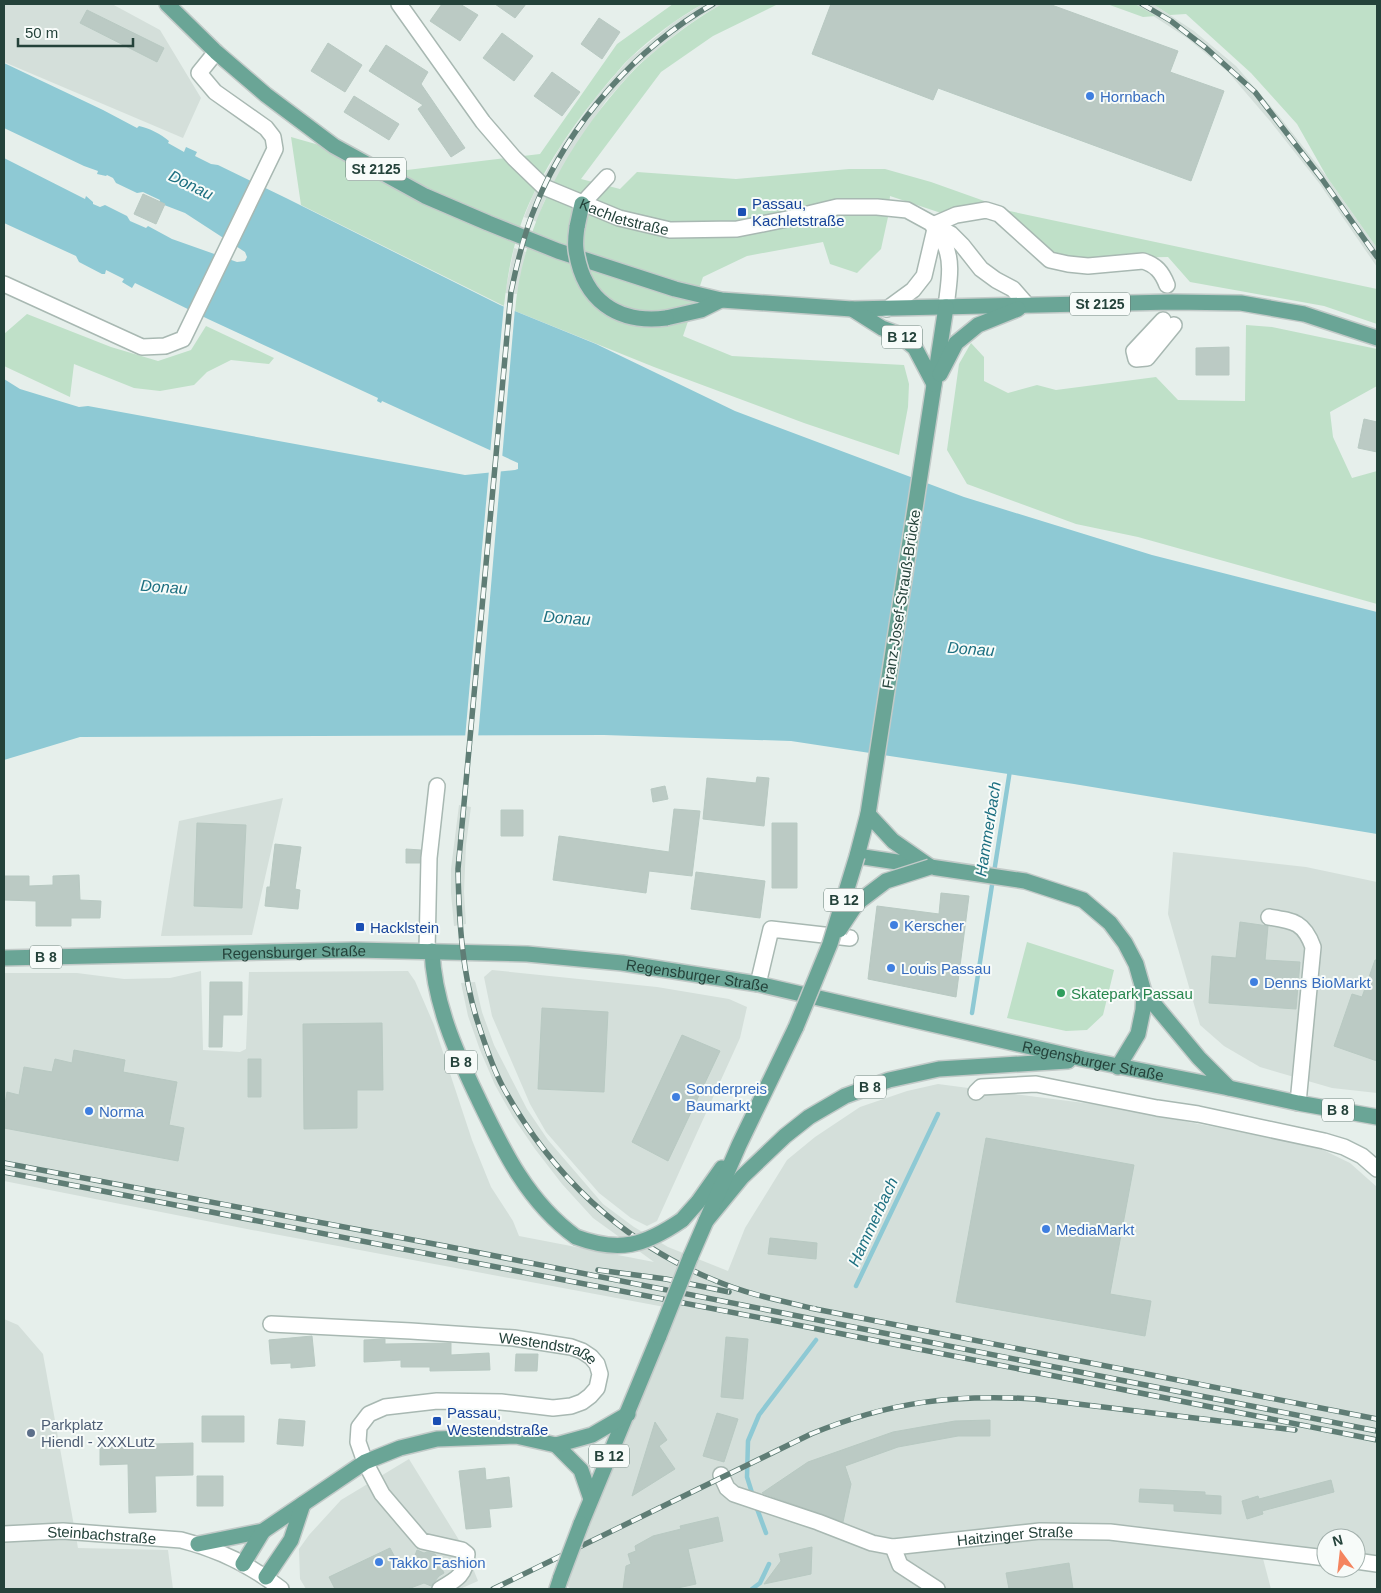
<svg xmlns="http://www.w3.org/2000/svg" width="1381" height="1593" viewBox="0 0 1381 1593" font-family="Helvetica,sans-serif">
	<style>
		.built { fill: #d4dfda }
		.green { fill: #bfe0c8 }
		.water { fill: #8ec9d4 }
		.pier { fill: #e6efeb }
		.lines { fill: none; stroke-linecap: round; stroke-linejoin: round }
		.stream { stroke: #8ec9d4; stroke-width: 4.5 }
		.building { fill: #bbcac4; stroke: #b8c9c2 }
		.minor-casing { stroke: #a8b8b2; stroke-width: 18 }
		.major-casing { stroke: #c2cac8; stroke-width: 18 }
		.minor { stroke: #fff; stroke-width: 15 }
		.major { stroke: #6aa596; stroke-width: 15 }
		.rail-casing { stroke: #5f7d75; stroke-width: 5.5 }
		.rail { stroke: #f7fbf9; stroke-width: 4; stroke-dasharray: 11; stroke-linecap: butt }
		.major-bridge-casing { stroke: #c2cac8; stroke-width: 18; stroke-linecap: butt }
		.major-bridge { stroke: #6aa596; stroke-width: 15 }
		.shop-dot { fill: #3f7fe0; stroke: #f7fbf9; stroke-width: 2 }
		.transit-dot { fill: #1a4fb4; stroke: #f7fbf9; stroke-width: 2 }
		.leisure-dot { fill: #2e9e5b; stroke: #f7fbf9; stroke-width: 2 }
		.service-dot { fill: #5c6f8a; stroke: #f7fbf9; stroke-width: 2 }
		.labels { text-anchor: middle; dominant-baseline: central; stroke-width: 4; stroke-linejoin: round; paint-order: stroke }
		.shield { fill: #f7fbf9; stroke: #637a73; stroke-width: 1 }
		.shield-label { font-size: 14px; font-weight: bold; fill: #24423a }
		.shop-label { font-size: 15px; fill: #366cbe; stroke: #f7fbf9; text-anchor: start }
		.transit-label { font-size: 15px; fill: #164399; stroke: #f7fbf9; text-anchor: start }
		.street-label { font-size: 15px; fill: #24423a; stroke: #f7fbf9 }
		.leisure-label { font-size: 15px; fill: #27864d; stroke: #f7fbf9; text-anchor: start }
		.service-label { font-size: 15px; fill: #4e5e75; stroke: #f7fbf9; text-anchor: start }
		.water-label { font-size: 16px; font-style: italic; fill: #1c6f80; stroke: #f7fbf9 }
	</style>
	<rect width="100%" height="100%" fill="#e6efeb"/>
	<path class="built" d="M4,4H112L160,30L201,98L183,138L4,62Z
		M703,4H722L701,16L681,30L638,65L606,101L572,151L544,202L537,222L524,217L533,195L561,146L596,97L629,59L674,22Z
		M1135,4H1153L1194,31L1236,66L1279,116L1327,177L1377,248V267L1319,183L1270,121L1228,72L1187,38Z
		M514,248L526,252L517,294L505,293Z
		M283,798L252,935L161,936L179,821Z
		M459,805L471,807L466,845L464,892L466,924L454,926L451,893V869Z
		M1173,852L1306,867L1377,882V1093L1332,1088L1260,1067L1224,1046L1200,1025L1168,914Z
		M492,970L657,987L729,999L747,1007L740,1038L657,1221L647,1226L631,1218L599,1193L546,1132L530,1104L492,1016L484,977Z
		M201,971L203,1050L240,1052L246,1049L249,972L408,971L415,981L434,1025L472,1140L491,1187L513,1221L519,1236L654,1262L593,1218L562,1184L535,1149L513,1117L495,1085L480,1050L468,1016L461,983L475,982L482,1012L494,1045L527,1109L548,1140L603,1204L634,1227L668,1247L728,1271L745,1228L787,1160L815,1137L860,1107L907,1091L938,1084L1092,1104L1183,1121L1315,1146L1350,1163L1377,1187V1564L1356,1562V1538H1326V1558L1261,1551L1271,1589H570L562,1579L670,1308L252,1230L4,1181V973H77L124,979L170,978Z
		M4,1319L18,1325L43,1354L78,1548L168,1550L173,1589H4Z
		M409,1459L467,1553L478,1581L460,1589H306L300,1579L299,1549L309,1535L341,1500Z"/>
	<path class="green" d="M673,4H703C677,18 652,37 630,58C623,64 617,73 610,80C575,122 541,170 522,221C512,249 507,278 504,306L301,205L291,137L407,170L540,154L617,44Z
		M722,4H778L713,36L661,72L581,179L620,189L637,172L736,179L849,169H885L931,182L990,203L941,213L890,196L888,217L881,249L857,273L830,264L823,242L747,256L703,277L683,336L732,356L904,365L909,384L908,407L899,455L804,423L654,367L515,311C523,219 574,133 637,67C644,60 652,54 660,47C680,31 700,16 722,4Z
		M1107,4H1135L1156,16L1143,17Z
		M1153,4H1377V248L1327,177L1297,124L1251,73L1186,14L1170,15Z
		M1000,209L1377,289V324L1324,306L1190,282L1168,257L1055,259Z
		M27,314L111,347L158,361L191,350L206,326L274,358L269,364L231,360L207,372L194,385L160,391L134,388L74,364L70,397L4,366V334Z
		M1246,325L1272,327L1377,349V386L1330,412L1333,437L1352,478L1377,471V604L1138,537L1076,524L967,484L947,450L959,364L971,343L984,357V381L1008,393L1037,385L1056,390L1156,377L1178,400L1245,401Z
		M1027,942L1114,970L1103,1015L1087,1030L1066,1031L1007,1018Z"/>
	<path class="water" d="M4,63L103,110L137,128L139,126C149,128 161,134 169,141L168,143L184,152L186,147L197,152L195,156L211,164L218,165L286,198L500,305L596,344L735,411L964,497L1152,555L1377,612V834L1074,784L791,741L604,735L80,737L4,760V379L20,389L79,407L88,406L465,475L515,470L518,469V463L382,401L381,403L377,401L378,398L208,319L135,283L132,288L122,282L124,279L106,270L105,274H102L79,262L76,256L4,223V158L85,199L86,196L93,202V204L100,207L105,205L127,216L130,221L146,228L148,226L172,239L237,262L245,261L247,257L245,252L185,213L159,203L160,200L143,192L137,193L116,183L113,178L107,175L106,176L97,174L98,171L84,166L4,128Z"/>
	<path class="pier" d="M504,304L515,308L502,459L490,454Z
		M501,469L478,738H465L489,470Z"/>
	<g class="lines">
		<path class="stream" d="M972,1013L1010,770
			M856,1286L938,1114
			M753,1496L747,1477L748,1441L759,1415L816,1340
			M756,1506L766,1533
			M752,1589L760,1583L769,1564"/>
	</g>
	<path class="building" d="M442,4H460L478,15L460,41L430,21Z
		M495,4H526L515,18Z
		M831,4H1049L1178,51L1170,72L1224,91L1191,181L938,88L933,100L812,54Z
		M87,10L164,48L157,62L80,23Z
		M599,18L620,32L602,59L581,44Z
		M502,33L533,56L514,81L483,58Z
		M328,43L362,65L345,92L311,71Z
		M386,45L428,72L421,84L465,148L451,157L418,109L423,105L369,71Z
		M552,72L580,92L562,116L534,96Z
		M354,96L399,124L389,140L344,112Z
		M143,194L165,204L156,224L134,214Z
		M1229,347V375H1196V348Z
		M1364,419L1377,422V452L1358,448Z
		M757,777L769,778L764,826L703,819L707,778L756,783Z
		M665,786L668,799L653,802L651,789Z
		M674,809L700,811L692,876L649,871L646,893L553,880L559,836L669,852Z
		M501,810H523V836H501Z
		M197,823L246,825L242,908L194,906Z
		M772,823H797V888H772Z
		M275,844L301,847L295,889L300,890L298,909L265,906L267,887H270Z
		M406,849L421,850L420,863H406Z
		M696,872L765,881L760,918L691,909Z
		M79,875L80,900L101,901L100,918H71V926H36V901L4,900V876H29V886L53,885V876Z
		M941,893L969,896L956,997L868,979L877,906L939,914Z
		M1240,922L1268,926L1265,960L1300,962L1296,1009L1209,1003L1212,956L1236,958Z
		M1375,960H1377V1061L1334,1046L1352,994L1362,997Z
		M210,982H242V1015H223L222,1047H209Z
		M542,1008L608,1012L604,1092L538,1089Z
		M382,1023L383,1090H357V1128L304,1129L303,1024Z
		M682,1035L720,1051L668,1161L632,1142Z
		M74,1050L125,1060L123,1072L177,1082L169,1125L184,1128L178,1161L4,1128V1111L7,1092L19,1095L24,1067L52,1072L55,1059L72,1063Z
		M248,1059H261V1097H248Z
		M986,1138L1134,1165L1110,1294L1151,1301L1145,1336L956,1302Z
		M770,1238L817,1243L816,1259L768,1254Z
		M312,1336L315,1366L291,1368V1363L271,1364L269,1340Z
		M726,1337L748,1339L743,1399L721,1397Z
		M385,1339V1344L451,1343V1355L489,1353L490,1370L430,1371V1367H401V1360L364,1362V1340Z
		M516,1354H538L537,1371H515Z
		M717,1413L738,1419L724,1462L703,1456Z
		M202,1416H244V1442H202Z
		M279,1419L305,1421L303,1446L277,1444Z
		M990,1420V1436H958L898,1447L845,1466L851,1484L843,1522L762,1493L808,1462L893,1432L955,1421Z
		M655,1422L667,1440L659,1446L675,1469L632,1496Z
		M193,1443V1475L155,1476L156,1512L129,1513L128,1464L100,1465V1447H154V1444Z
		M485,1468L486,1480L509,1477L512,1507L489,1509L491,1527L466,1529L459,1471Z
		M197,1476H223V1506H197Z
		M1331,1480L1334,1492L1262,1511L1263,1514L1247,1519L1242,1501L1258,1496L1259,1499Z
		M1140,1489L1205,1492V1495L1221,1496V1514L1174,1511V1504L1139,1502Z
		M718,1517L723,1541L688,1549L696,1584L673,1589H623L626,1566L631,1564L628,1554L636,1551L635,1546L653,1536L681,1529L680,1526Z
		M812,1547L811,1574L764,1584L781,1561L779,1554Z
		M390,1548L399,1565L414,1558L417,1550L424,1553L427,1552L435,1554L438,1559L445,1563L442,1569L444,1573L439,1576L431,1586L424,1583L408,1589H335L329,1577Z
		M1069,1563L1073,1589H1009L1006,1573Z"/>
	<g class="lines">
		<g class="minor-casing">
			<g id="minor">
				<path id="s1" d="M399,4L483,122L514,158L544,187L619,218L670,230L737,229L787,219L837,207H877L907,210L951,234L962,245L981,269L996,280L1013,289L1027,305"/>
				<path d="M582,204L607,177"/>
				<path d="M933,225L956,215L986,210L999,214L1050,260L1068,264L1088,266L1143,261C1156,265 1162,272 1167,285"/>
				<path d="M933,226C937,232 942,237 944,243C954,262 948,287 946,307"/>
				<path d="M4,284L142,347L165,346L183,339L275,149L273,137L266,128L215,92L199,73L216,52"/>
				<path d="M887,309L913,290L924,276L935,229"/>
				<path d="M1163,320L1134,351L1136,359L1147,358L1174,325"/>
				<path d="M1269,917C1294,921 1304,922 1313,947L1298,1103"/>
				<path d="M427,951L429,858L437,786"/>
				<path d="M758,984L771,929L850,938"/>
				<path d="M976,1092L981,1087L1036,1084L1157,1108L1198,1114L1324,1141L1344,1147L1362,1156L1377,1169"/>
				<path id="s2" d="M271,1324L411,1331L514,1338L571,1347L582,1351L591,1357L597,1364L600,1374L597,1388L590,1396L582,1402L571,1406L553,1408L501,1402L437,1401L385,1407L369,1414L359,1427L358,1442L365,1462L382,1494L422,1541L462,1550L467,1554C466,1575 456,1580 440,1589"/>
				<path id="s3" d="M721,1475L727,1488L734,1494L818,1522L872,1543L893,1547L1040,1531L1110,1532L1326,1558"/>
				<path id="s4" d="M4,1534L63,1531L181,1540C217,1549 252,1566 281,1589"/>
				<path d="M893,1547L900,1565L937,1589"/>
				<path d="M1356,1561L1377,1564"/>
			</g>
		</g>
		<g class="major-casing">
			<g id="major">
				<path d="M167,4L216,52L266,95L334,146L425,196L488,223L558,251L675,289L721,300L852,309L1172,302L1241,303L1304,314L1377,338"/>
				<path d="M577,227L582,204"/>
				<path d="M946,307L868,814L857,856L1025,881L1083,900L1110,923L1125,943L1136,964L1144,992L1143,1010L1138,1034L1118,1067"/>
				<path d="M852,309L882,328L898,334L915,348L934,384"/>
				<path d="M666,318L701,310L721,300"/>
				<path d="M940,374L956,343L978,325L1018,309"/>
				<path d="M868,814L893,841L929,866"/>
				<path d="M432,951C434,1002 455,1050 477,1096C502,1148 527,1202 576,1237"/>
				<path id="s5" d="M4,958L355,950L527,954L622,963L758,984L1083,1059L1229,1088L1298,1103L1377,1117"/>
				<path d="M1144,992L1199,1058L1229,1088"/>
				<path d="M682,1220L698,1202L722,1168"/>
				<path d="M706,1221L742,1177L785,1136L809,1117L845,1096L889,1080L939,1069L1068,1061"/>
				<path d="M690,1258L739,1145L796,1027"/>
				<path d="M556,1445L581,1470L591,1499"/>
				<path d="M581,1524L659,1336"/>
				<path d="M198,1544L263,1531L365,1462L400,1448L437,1439L516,1436L556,1445L592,1435L628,1414"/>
				<path d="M243,1564L263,1531"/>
				<path d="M266,1577L291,1540L303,1504"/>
				<path d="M557,1589L561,1577"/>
			</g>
		</g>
		<use href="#minor" class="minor"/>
		<use href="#major" class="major"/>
		<g class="rail-casing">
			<path id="rail" d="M713,4C637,47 569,123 536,205C524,233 517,263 511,292L458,869C459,921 462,974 478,1023C485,1044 492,1067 503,1087C550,1173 622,1243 714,1280C746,1294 782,1301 816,1309
				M1142,4L1171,21L1206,48L1255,92L1322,179L1377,257
				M4,1163L445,1246L1377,1431
				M4,1172L782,1322L1377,1440
				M598,1270L666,1279L729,1292
				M810,1308L1377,1419
				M493,1589L811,1434C889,1402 952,1394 1036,1399L1295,1430"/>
		</g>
		<use href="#rail" class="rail"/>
		<g class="major-bridge-casing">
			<path id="major-bridge" d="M577,227C576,234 575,243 576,250C583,300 617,324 666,318
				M839,930L857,903L886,881L930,867
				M796,1027L830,944L857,856
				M576,1237C619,1253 644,1246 682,1220
				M659,1336L690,1258
				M561,1577L581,1524"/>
		</g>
		<use href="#major-bridge" class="major-bridge"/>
	</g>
	<g class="shop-dot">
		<circle cx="1090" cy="96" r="5"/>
		<circle cx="894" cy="925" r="5"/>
		<circle cx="891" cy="968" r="5"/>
		<circle cx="1254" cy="982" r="5"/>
		<circle cx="676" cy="1097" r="5"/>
		<circle cx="89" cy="1111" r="5"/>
		<circle cx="1046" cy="1229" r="5"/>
		<circle cx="379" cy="1562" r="5"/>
	</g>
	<g class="transit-dot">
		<rect x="737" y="207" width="10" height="10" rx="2.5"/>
		<rect x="355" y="922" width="10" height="10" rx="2.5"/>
		<rect x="432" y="1416" width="10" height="10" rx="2.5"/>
	</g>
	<circle class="leisure-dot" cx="1061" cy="993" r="5"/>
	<circle class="service-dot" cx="31" cy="1433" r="5"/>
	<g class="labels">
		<g class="shield">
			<rect x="346" y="157.5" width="60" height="23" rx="4"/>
			<rect x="1070" y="292.5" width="60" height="23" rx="4"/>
			<rect x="882" y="325.5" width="40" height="23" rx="4"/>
			<rect x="824" y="888.5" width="40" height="23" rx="4"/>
			<rect x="30" y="945.5" width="32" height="23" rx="4"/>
			<rect x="445" y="1050.5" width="32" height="23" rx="4"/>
			<rect x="854" y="1075.5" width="32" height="23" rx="4"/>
			<rect x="1322" y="1098.5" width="32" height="23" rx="4"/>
			<rect x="589" y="1444.5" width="40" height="23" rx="4"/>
		</g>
		<g class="shield-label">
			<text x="376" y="169">St 2125</text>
			<text x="1100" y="304">St 2125</text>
			<text x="902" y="337">B 12</text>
			<text x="844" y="900">B 12</text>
			<text x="46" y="957">B 8</text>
			<text x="461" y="1062">B 8</text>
			<text x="870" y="1087">B 8</text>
			<text x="1338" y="1110">B 8</text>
			<text x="609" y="1456">B 12</text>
		</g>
		<g class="shop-label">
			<text x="1100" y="96">Hornbach</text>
			<text x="904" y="925">Kerscher</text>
			<text x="901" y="968">Louis Passau</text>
			<text x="1264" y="982">Denns BioMarkt</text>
			<text x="686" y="1088">Sonderpreis<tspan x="686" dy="17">Baumarkt</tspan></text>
			<text x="99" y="1111">Norma</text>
			<text x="1056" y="1229">MediaMarkt</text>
			<text x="389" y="1562">Takko Fashion</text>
		</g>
		<g class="transit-label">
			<text x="752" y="203">Passau,<tspan x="752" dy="17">Kachletstraße</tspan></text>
			<text x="370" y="927">Hacklstein</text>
			<text x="447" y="1412">Passau,<tspan x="447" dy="17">Westendstraße</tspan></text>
		</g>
		<g class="street-label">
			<text stroke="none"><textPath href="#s1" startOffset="320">Kachletstraße</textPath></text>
			<text transform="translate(901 599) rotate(-81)">Franz-Josef-Strauß-Brücke</text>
			<text stroke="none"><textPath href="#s5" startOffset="290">Regensburger Straße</textPath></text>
			<text stroke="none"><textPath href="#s5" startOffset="695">Regensburger Straße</textPath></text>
			<text stroke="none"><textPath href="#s5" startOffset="1100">Regensburger Straße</textPath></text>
			<text stroke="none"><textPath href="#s2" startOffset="279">Westendstraße</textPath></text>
			<text stroke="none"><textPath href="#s4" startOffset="98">Steinbachstraße</textPath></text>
			<text stroke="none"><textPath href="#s3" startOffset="314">Haitzinger Straße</textPath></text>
		</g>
		<g class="leisure-label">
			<text x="1071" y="993">Skatepark Passau</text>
		</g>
		<g class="service-label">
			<text x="41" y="1424">Parkplatz<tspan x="41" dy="17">Hiendl - XXXLutz</tspan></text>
		</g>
		<g class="water-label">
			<text transform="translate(191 185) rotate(26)">Donau</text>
			<text transform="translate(164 587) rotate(4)">Donau</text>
			<text transform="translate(567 618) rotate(4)">Donau</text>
			<text transform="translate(971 649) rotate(4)">Donau</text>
			<text transform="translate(988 829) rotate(-81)">Hammerbach</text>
			<text transform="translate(873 1222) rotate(-65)">Hammerbach</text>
		</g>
	</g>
	<rect width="1381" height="1593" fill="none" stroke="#24423a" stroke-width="10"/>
	<g transform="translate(1341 1553) rotate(345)"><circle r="24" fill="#f7fbf9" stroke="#a3b1ad"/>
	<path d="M0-4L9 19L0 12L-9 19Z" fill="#f4845f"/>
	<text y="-8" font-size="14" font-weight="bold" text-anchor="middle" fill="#24423a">N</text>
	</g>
	<path d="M18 38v8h115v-8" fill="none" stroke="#24423a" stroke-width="2.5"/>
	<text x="25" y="38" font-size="15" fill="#24423a" stroke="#f7fbf9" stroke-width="4" paint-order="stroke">50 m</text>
</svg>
